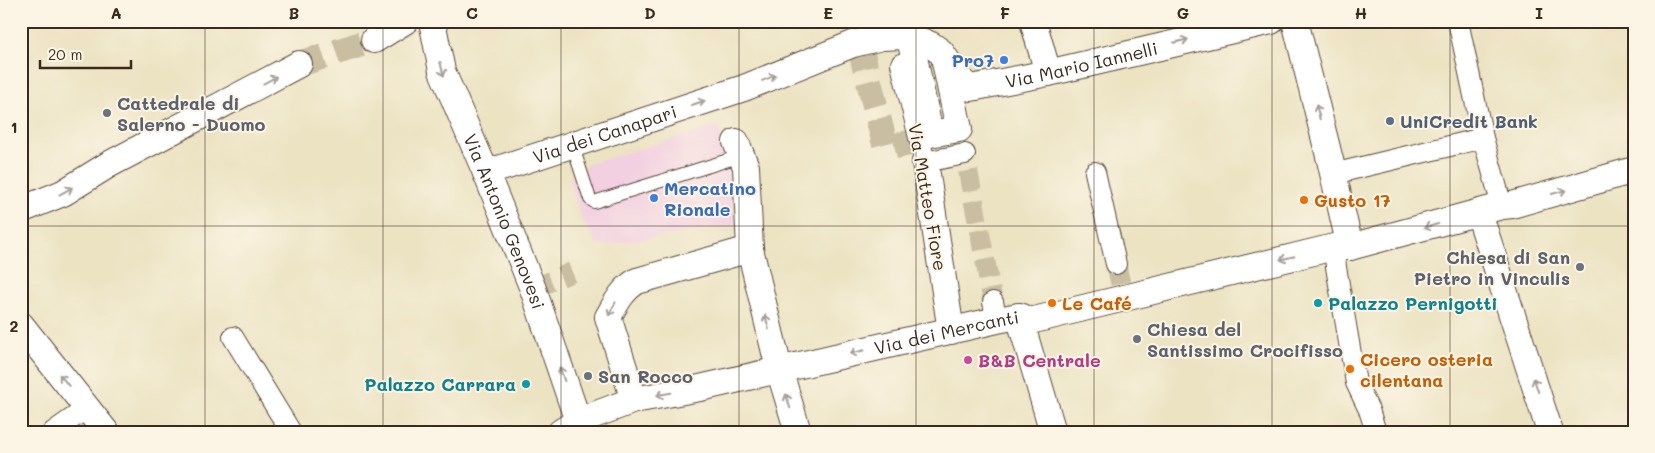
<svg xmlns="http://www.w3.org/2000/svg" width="1655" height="453" viewBox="0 0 1655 453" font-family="Mali,sans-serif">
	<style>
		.built { fill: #f2cfe1 }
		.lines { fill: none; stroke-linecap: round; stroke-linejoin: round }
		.pedestrian-tunnel { stroke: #c9bea2; stroke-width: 20; stroke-dasharray: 20 10; stroke-linecap: butt }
		.minor-tunnel { stroke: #c9bea2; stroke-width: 26; stroke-dasharray: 26 13; stroke-linecap: butt }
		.service-casing { stroke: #564637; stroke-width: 14 }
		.pedestrian-casing { stroke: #564637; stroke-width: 22 }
		.minor-casing { stroke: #564637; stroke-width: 28 }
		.service { stroke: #fff; stroke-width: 12 }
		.pedestrian { stroke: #fff; stroke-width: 20 }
		.minor { stroke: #fff; stroke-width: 26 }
		.oneway { stroke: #a79f9a }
		.grid { fill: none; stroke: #3b2a1e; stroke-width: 1; stroke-opacity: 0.55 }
		.shop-dot { fill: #3f7fe0; stroke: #fcf5e5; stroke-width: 2 }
		.worship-dot { fill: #6b7280; stroke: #fcf5e5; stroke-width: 2 }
		.service-dot { fill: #5c6f8a; stroke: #fcf5e5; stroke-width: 2 }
		.food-dot { fill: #e8710a; stroke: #fcf5e5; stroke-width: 2 }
		.culture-dot { fill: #0f9aa8; stroke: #fcf5e5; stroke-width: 2 }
		.hotel-dot { fill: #d1479c; stroke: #fcf5e5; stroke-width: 2 }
		.labels { text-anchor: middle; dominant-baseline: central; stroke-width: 4; stroke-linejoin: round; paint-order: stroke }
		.shop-label { font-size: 18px; font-weight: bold; fill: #366cbe; stroke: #fcf5e5; text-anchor: end }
		.street-label { font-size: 18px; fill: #3b2a1e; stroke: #fcf5e5 }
		.worship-label { font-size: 18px; font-weight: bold; fill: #5b616d; stroke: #fcf5e5; text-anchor: start }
		.service-label { font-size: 18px; font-weight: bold; fill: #4e5e75; stroke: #fcf5e5; text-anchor: start }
		.food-label { font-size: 18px; font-weight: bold; fill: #c56008; stroke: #fcf5e5; text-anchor: start }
		.culture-label { font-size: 18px; font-weight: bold; fill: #0d838f; stroke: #fcf5e5; text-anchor: start }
		.hotel-label { font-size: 18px; font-weight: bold; fill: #b23c85; stroke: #fcf5e5; text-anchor: start }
		.neatline { fill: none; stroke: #3b2a1e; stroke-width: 2 }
		.grid-label { font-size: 16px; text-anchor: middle; font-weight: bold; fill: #3b2a1e }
	</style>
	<rect width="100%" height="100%" fill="#fcf5e5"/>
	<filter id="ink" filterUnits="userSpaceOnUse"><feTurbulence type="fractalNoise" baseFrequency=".02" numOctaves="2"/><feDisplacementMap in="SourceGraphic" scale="10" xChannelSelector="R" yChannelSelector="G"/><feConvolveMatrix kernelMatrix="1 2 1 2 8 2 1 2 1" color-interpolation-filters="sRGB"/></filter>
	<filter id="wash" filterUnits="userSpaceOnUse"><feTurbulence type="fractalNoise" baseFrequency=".0096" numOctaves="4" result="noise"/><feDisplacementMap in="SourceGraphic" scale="20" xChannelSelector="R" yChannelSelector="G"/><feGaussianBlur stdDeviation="1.12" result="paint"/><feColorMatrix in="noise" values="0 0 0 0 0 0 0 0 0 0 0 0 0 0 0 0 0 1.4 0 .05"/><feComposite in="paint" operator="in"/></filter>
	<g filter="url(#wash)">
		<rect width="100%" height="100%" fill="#ece3c3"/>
		<path class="built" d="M720,125L722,144L730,172L736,225L598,246L581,218L569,179L589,164Z"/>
	</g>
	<g filter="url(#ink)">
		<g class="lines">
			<path class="pedestrian-tunnel" d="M968,171L993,302
				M1116,264L1124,298
				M533,289L572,272"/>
			<path class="minor-tunnel" d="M859,43L886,148L920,141
				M299,64L374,40"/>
			<g class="service-casing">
				<path id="service" d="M572,144L590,199L594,202L741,156"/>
			</g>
			<g class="pedestrian-casing">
				<path id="pedestrian" d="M1458,21L1483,138
					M901,64L925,162L965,154
					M1095,172L1116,264
					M1333,174L1483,138L1502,206
					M1334,247L1336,267L1356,383L1369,410L1376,432
					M993,302L997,320
					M233,337L291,432
					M53,432L87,408"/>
			</g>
			<g class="minor-casing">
				<g id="minor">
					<path id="s1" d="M432,21L442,71L486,173L533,289L578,421"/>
					<path d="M1033,21L1048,73"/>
					<path d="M1295,21L1330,160L1350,247"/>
					<path d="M910,38L930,134L959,129L945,62"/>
					<path d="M374,40L405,21"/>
					<path d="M736,142L746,167L750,249L779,369L798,432"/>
					<path d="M925,162L951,331"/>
					<path id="s2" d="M486,173L744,88L853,44L882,37L902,36L919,40L931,45L941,52L963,83L971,88L1048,73L1271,21"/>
					<path d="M21,210L63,193L108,165L299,64"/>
					<path d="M1479,213L1550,432"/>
					<path d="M1019,316L1053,432"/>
					<path d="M21,325L106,432"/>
					<path d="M634,400L608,317C616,303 623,289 637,281L750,249"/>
					<path id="s3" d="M561,432L578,421L634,400L700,388L997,320L1019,316L1030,321L1334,247H1350L1502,206L1512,205L1634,170"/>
				</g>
			</g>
			<use href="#service" class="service"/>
			<use href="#pedestrian" class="pedestrian"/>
			<use href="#minor" class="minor"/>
		</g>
		<defs><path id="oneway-shaft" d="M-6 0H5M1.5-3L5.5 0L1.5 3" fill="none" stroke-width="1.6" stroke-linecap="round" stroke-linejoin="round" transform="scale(1.25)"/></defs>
		<g class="oneway">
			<use href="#oneway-shaft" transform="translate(1181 41) rotate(-13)"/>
			<use href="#oneway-shaft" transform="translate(442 69) rotate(75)"/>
			<use href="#oneway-shaft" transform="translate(769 78) rotate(-22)"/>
			<use href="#oneway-shaft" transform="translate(270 80) rotate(-28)"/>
			<use href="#oneway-shaft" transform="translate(698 103) rotate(-18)"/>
			<use href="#oneway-shaft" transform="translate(1318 112) rotate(-104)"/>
			<use href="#oneway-shaft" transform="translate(66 191) rotate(-29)"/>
			<use href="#oneway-shaft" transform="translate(1559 192) rotate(-16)"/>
			<use href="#oneway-shaft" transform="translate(1431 226) rotate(165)"/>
			<use href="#oneway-shaft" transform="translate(1287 258) rotate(166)"/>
			<use href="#oneway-shaft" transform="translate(612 309) rotate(118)"/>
			<use href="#oneway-shaft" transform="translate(767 322) rotate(-104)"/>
			<use href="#oneway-shaft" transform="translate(857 352) rotate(167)"/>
			<use href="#oneway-shaft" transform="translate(562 374) rotate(-109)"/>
			<use href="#oneway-shaft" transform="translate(64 380) rotate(-129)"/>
			<use href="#oneway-shaft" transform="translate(1536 385) rotate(-108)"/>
			<use href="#oneway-shaft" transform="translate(664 394) rotate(170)"/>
			<use href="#oneway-shaft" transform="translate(788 401) rotate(-107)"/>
		</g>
	</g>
	<path class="grid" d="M205,21V432M383,21V432M561,21V432M739,21V432M916,21V432M1094,21V432M1272,21V432M1450,21V432M21,226H1634"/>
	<g class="shop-dot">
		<circle cx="1004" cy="60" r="5"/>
		<circle cx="654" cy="198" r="5"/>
	</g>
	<g class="worship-dot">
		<circle cx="107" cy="113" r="5"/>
		<circle cx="1580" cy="267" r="5"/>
		<circle cx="1137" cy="339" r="5"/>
		<circle cx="588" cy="376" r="5"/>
	</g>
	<circle class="service-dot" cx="1390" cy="121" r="5"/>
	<g class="food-dot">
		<circle cx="1304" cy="200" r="5"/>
		<circle cx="1052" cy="303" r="5"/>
		<circle cx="1350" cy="369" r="5"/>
	</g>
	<g class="culture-dot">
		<circle cx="1318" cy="303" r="5"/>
		<circle cx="526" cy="384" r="5"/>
	</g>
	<circle class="hotel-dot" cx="968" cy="360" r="5"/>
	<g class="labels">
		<g class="shop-label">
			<text x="994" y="60">Pro7</text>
			<text x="664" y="188" text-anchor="start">Mercatino<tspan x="664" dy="21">Rionale</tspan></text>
		</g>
		<g class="street-label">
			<text stroke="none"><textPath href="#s2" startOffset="642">Via Mario Iannelli</textPath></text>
			<text stroke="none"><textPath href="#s2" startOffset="125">Via dei Canapari</textPath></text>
			<text transform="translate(928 197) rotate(80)">Via Matteo Fiore</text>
			<text stroke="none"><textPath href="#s1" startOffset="214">Via Antonio Genovesi</textPath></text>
			<text stroke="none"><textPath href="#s3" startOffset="400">Via dei Mercanti</textPath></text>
		</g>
		<g class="worship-label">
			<text x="117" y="103">Cattedrale di<tspan x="117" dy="21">Salerno - Duomo</tspan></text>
			<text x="1570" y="257" text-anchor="end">Chiesa di San<tspan x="1570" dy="21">Pietro in Vinculis</tspan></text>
			<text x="1147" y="329">Chiesa del<tspan x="1147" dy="21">Santissimo Crocifisso</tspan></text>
			<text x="598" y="376">San Rocco</text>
		</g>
		<g class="service-label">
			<text x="1400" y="121">UniCredit Bank</text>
		</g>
		<g class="food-label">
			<text x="1314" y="200">Gusto 17</text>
			<text x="1062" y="303">Le Café</text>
			<text x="1360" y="359">Cicero osteria<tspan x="1360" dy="21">cilentana</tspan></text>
		</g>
		<g class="culture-label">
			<text x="1328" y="303">Palazzo Pernigotti</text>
			<text x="516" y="384" text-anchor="end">Palazzo Carrara</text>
		</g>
		<g class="hotel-label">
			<text x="978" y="360">B&amp;B Centrale</text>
		</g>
	</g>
	<rect width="1655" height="453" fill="none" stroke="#fcf5e5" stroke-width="55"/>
	<path d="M40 60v8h91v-8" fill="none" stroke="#3b2a1e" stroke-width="2.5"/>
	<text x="48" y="60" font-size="15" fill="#3b2a1e" stroke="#fcf5e5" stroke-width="4" paint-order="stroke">20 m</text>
	<rect x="28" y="28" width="1600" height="398" class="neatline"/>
	<g class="grid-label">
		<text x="116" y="19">A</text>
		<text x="294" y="19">B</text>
		<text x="472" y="19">C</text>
		<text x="650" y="19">D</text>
		<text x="828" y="19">E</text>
		<text x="1005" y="19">F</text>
		<text x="1183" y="19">G</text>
		<text x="1361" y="19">H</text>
		<text x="1539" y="19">I</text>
		<text x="14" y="133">1</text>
		<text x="14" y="332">2</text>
	</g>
</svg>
